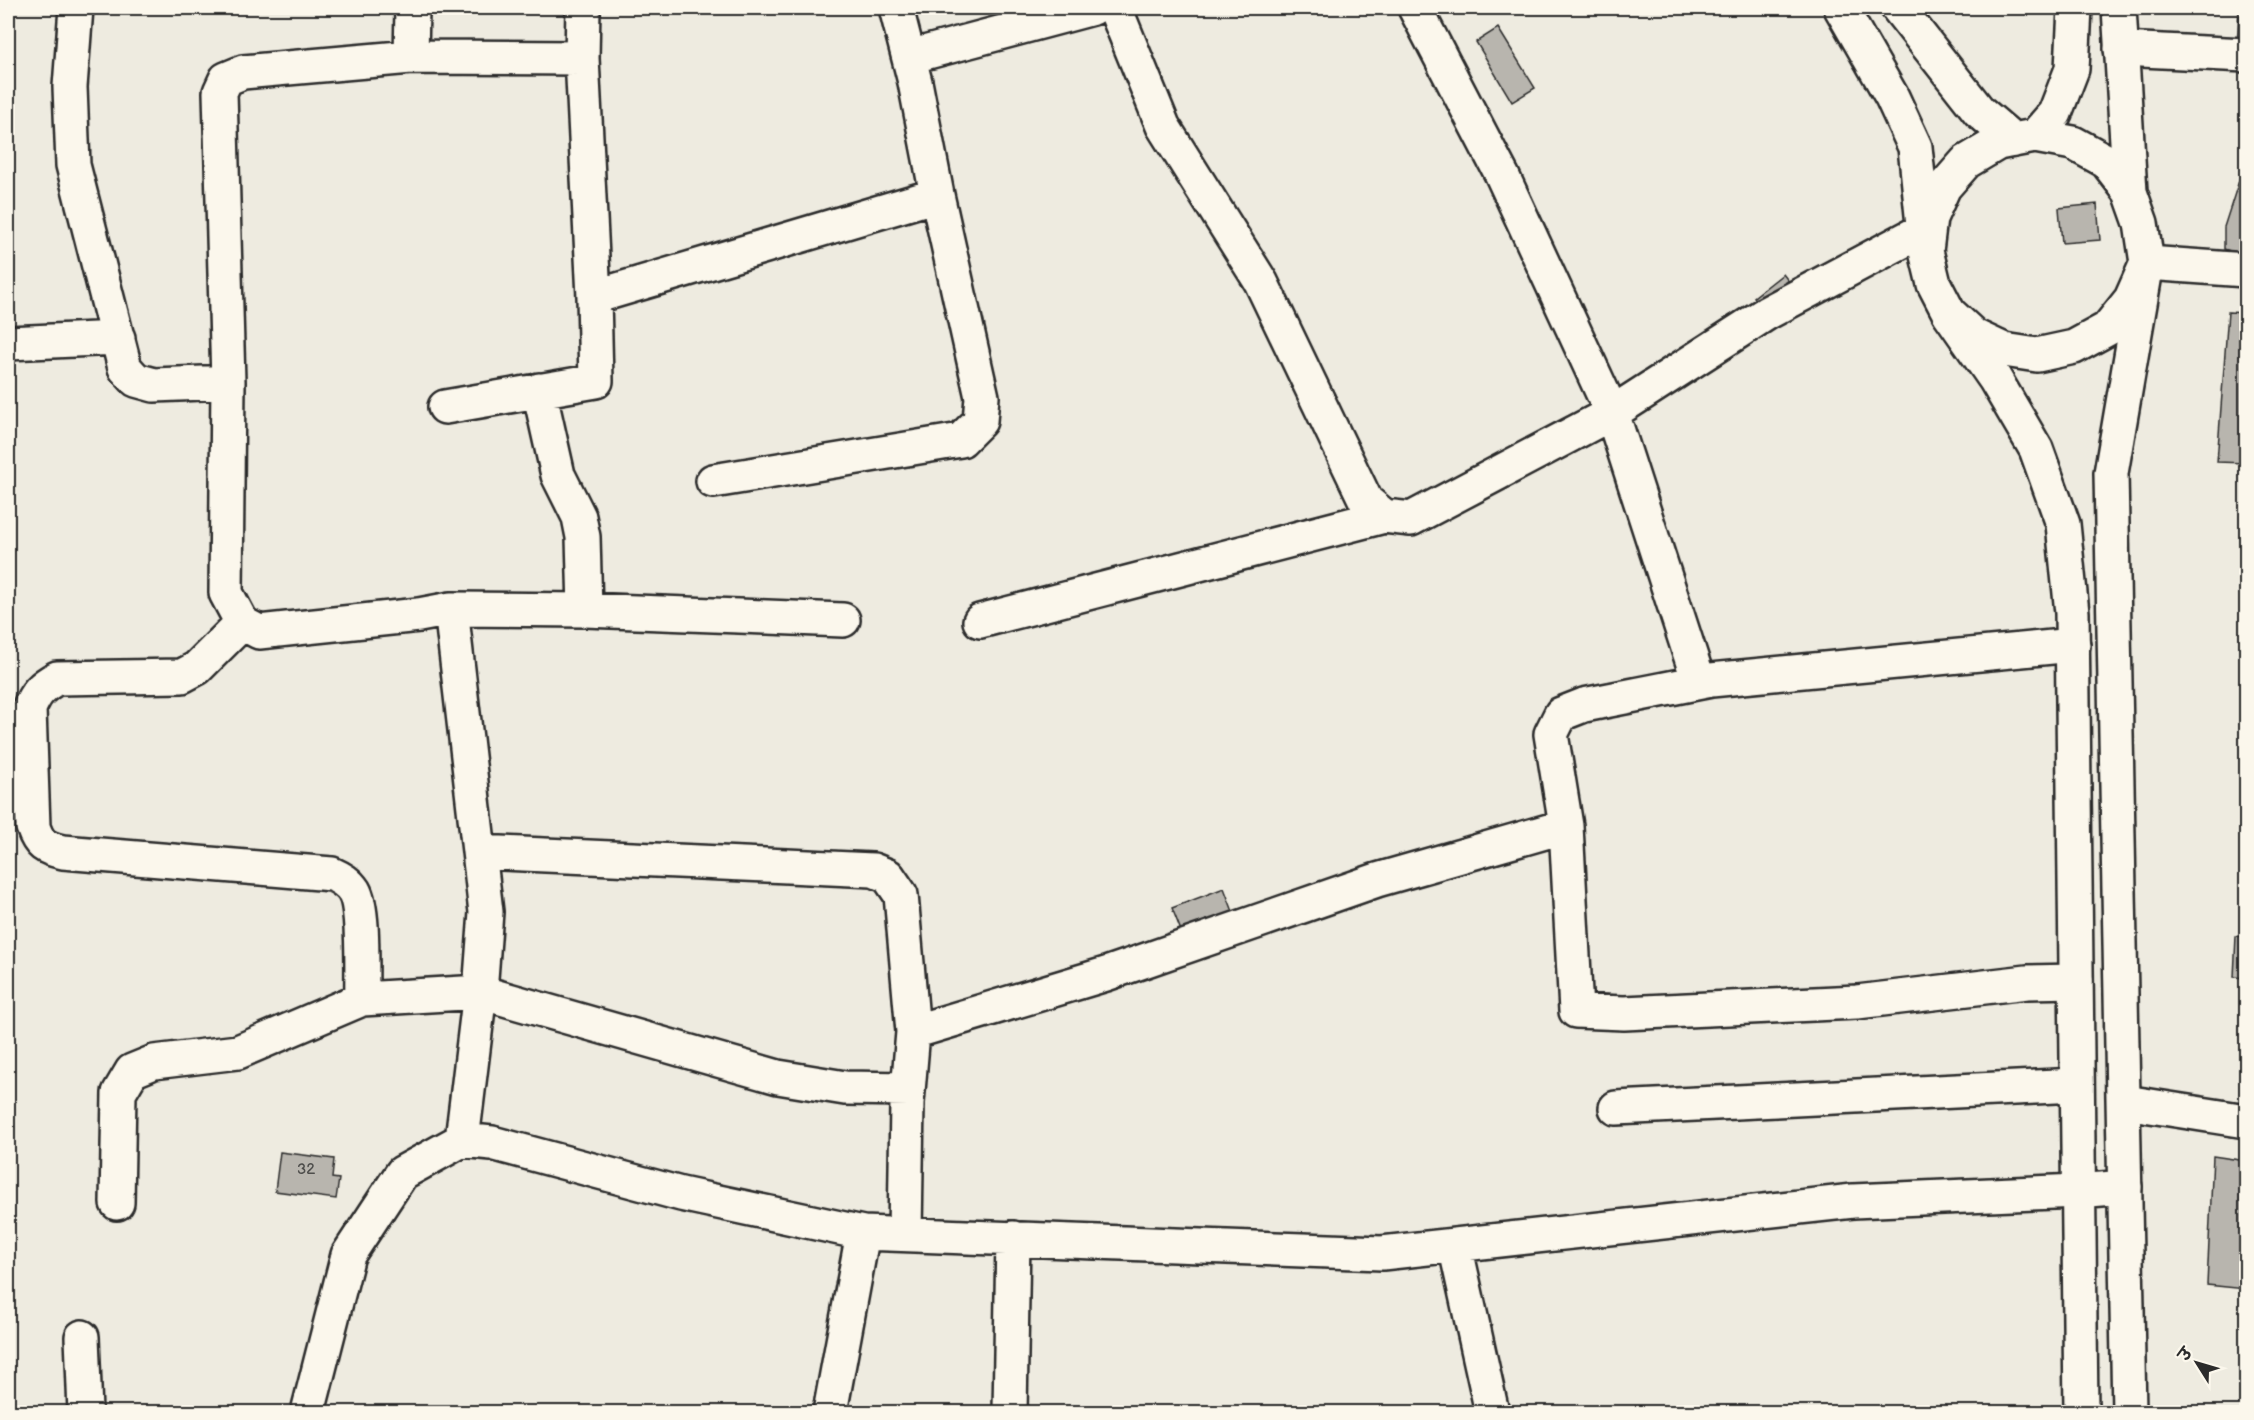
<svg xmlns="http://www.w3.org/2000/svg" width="2254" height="1420" viewBox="0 0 2254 1420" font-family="'Balsamiq Sans','Playpen Sans Deva',sans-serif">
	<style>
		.building { fill: #b8b5ae; stroke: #2b2b2b; stroke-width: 1.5 }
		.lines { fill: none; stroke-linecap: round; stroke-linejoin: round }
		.street-casing { stroke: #2b2b2b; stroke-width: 38 }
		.primary-casing { stroke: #2b2b2b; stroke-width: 38 }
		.street { stroke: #fbf7ec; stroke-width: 33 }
		.primary { stroke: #fbf7ec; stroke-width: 33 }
		.labels { text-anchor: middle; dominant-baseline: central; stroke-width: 4.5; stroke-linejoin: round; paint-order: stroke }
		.number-label { font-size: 15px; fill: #4e4e4c }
	</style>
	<rect width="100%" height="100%" fill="#eeebe0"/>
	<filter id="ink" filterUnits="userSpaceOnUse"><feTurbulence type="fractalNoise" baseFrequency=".0167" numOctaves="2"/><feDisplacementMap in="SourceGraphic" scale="12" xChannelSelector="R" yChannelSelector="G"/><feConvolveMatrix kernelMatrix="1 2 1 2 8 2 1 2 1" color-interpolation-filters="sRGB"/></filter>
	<g filter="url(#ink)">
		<path class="building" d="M2239,8H2246V49L2237,48Z
			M1498,28L1535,88L1512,102L1476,42Z
			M2246,159V256L2224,249V227Z
			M2097,204L2100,240L2062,243L2059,208Z
			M1783,274L1797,292L1768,315L1754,297Z
			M2228,312L2246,313V463L2217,462Z
			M1224,888L1237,922L1185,941L1172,908Z
			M2236,936L2246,937V978L2234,977Z
			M280,1152L334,1159L332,1178L339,1179L336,1199L275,1191Z
			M2213,1156L2246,1161V1289L2207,1285Z"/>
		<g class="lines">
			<g class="street-casing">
				<path id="street" d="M76,8L70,87L73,165L125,368L136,380L154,385L228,382
					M1115,8L1163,126L1261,282L1366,501L1384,516L1411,519L1612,413L1502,175L1415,8
					M1841,8L1892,97L1915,147L1925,244
					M1898,8L1979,111L2013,140
					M2121,49L2246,55
					M411,57L412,8
					M909,57L1093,8
					M582,58L411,57L243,72L226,79L220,92L228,382L226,593L242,623L259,632L419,615L451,609L486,912L480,992L778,1077L845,1088L908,1089
					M2147,263L2246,270
					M594,297L937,195L915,82L896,8
					M8,343L118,338
					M539,390L558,475L579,517L583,537L585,610
					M445,407L596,381L594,297L582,58L583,8
					M713,481L961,440L980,421L982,397L937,195
					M451,609L585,610L843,620
					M980,621L1384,516
					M242,623L197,668L182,676L57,678C42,686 35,693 29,709L33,827C39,845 45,848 63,852L332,874C341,878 348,882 354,891C365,910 361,975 362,999
					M1699,682L1612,413L1767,313L1923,230
					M1566,826L1576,1011L1624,1013L1857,1002L2027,982L2076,981
					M480,852L873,870L888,876L901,895L913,1032L907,1103L905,1234
					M913,1032L1106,974L1377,880L1566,826L1551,734L1561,714L1584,705L1711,680L2073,645
					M2125,1102L2246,1121
					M1616,1108L2077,1085
					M117,1203L119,1093L132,1071L154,1062L238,1052L362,999L480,992L462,1140
					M1455,1245L1492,1412
					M82,1337L85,1412
					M308,1412L348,1255L402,1173L462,1140L492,1143L681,1194L863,1233L1382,1253L1853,1201L2078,1191L2125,1187
					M830,1412L863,1233
					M1010,1412L1013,1238"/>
			</g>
			<g class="primary-casing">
				<path id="primary" d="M2119,8L2130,192L2141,223L2147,263L2131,299L2107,329L2074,347L2037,355L2004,350L1974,336L1949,313L1934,284L1926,251L1930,218L1944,187L1966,162L1998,143L2013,140L2035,136L2073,143L2106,161L2130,192
					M2035,136L2055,113L2072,69L2075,8
					M1949,313L1995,379L2036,449L2063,524L2072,613L2081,1412
					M2129,1412L2111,473L2147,263"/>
			</g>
			<use href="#street" class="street"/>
			<use href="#primary" class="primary"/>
		</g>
	</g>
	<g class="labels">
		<g class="number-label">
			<text x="306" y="1169">32</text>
		</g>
	</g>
	<rect width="2254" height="1420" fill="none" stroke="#fbf7ec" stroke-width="30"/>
	<rect x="15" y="15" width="2224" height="1390" fill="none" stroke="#2b2b2b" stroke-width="2" filter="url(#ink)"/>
	<g transform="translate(2197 1363) rotate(307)" stroke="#fbf7ec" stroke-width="4.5" paint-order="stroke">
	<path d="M0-4.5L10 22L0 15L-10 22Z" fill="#2b2b2b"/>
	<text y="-9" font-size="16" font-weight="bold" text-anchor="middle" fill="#2b2b2b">उ</text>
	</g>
</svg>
